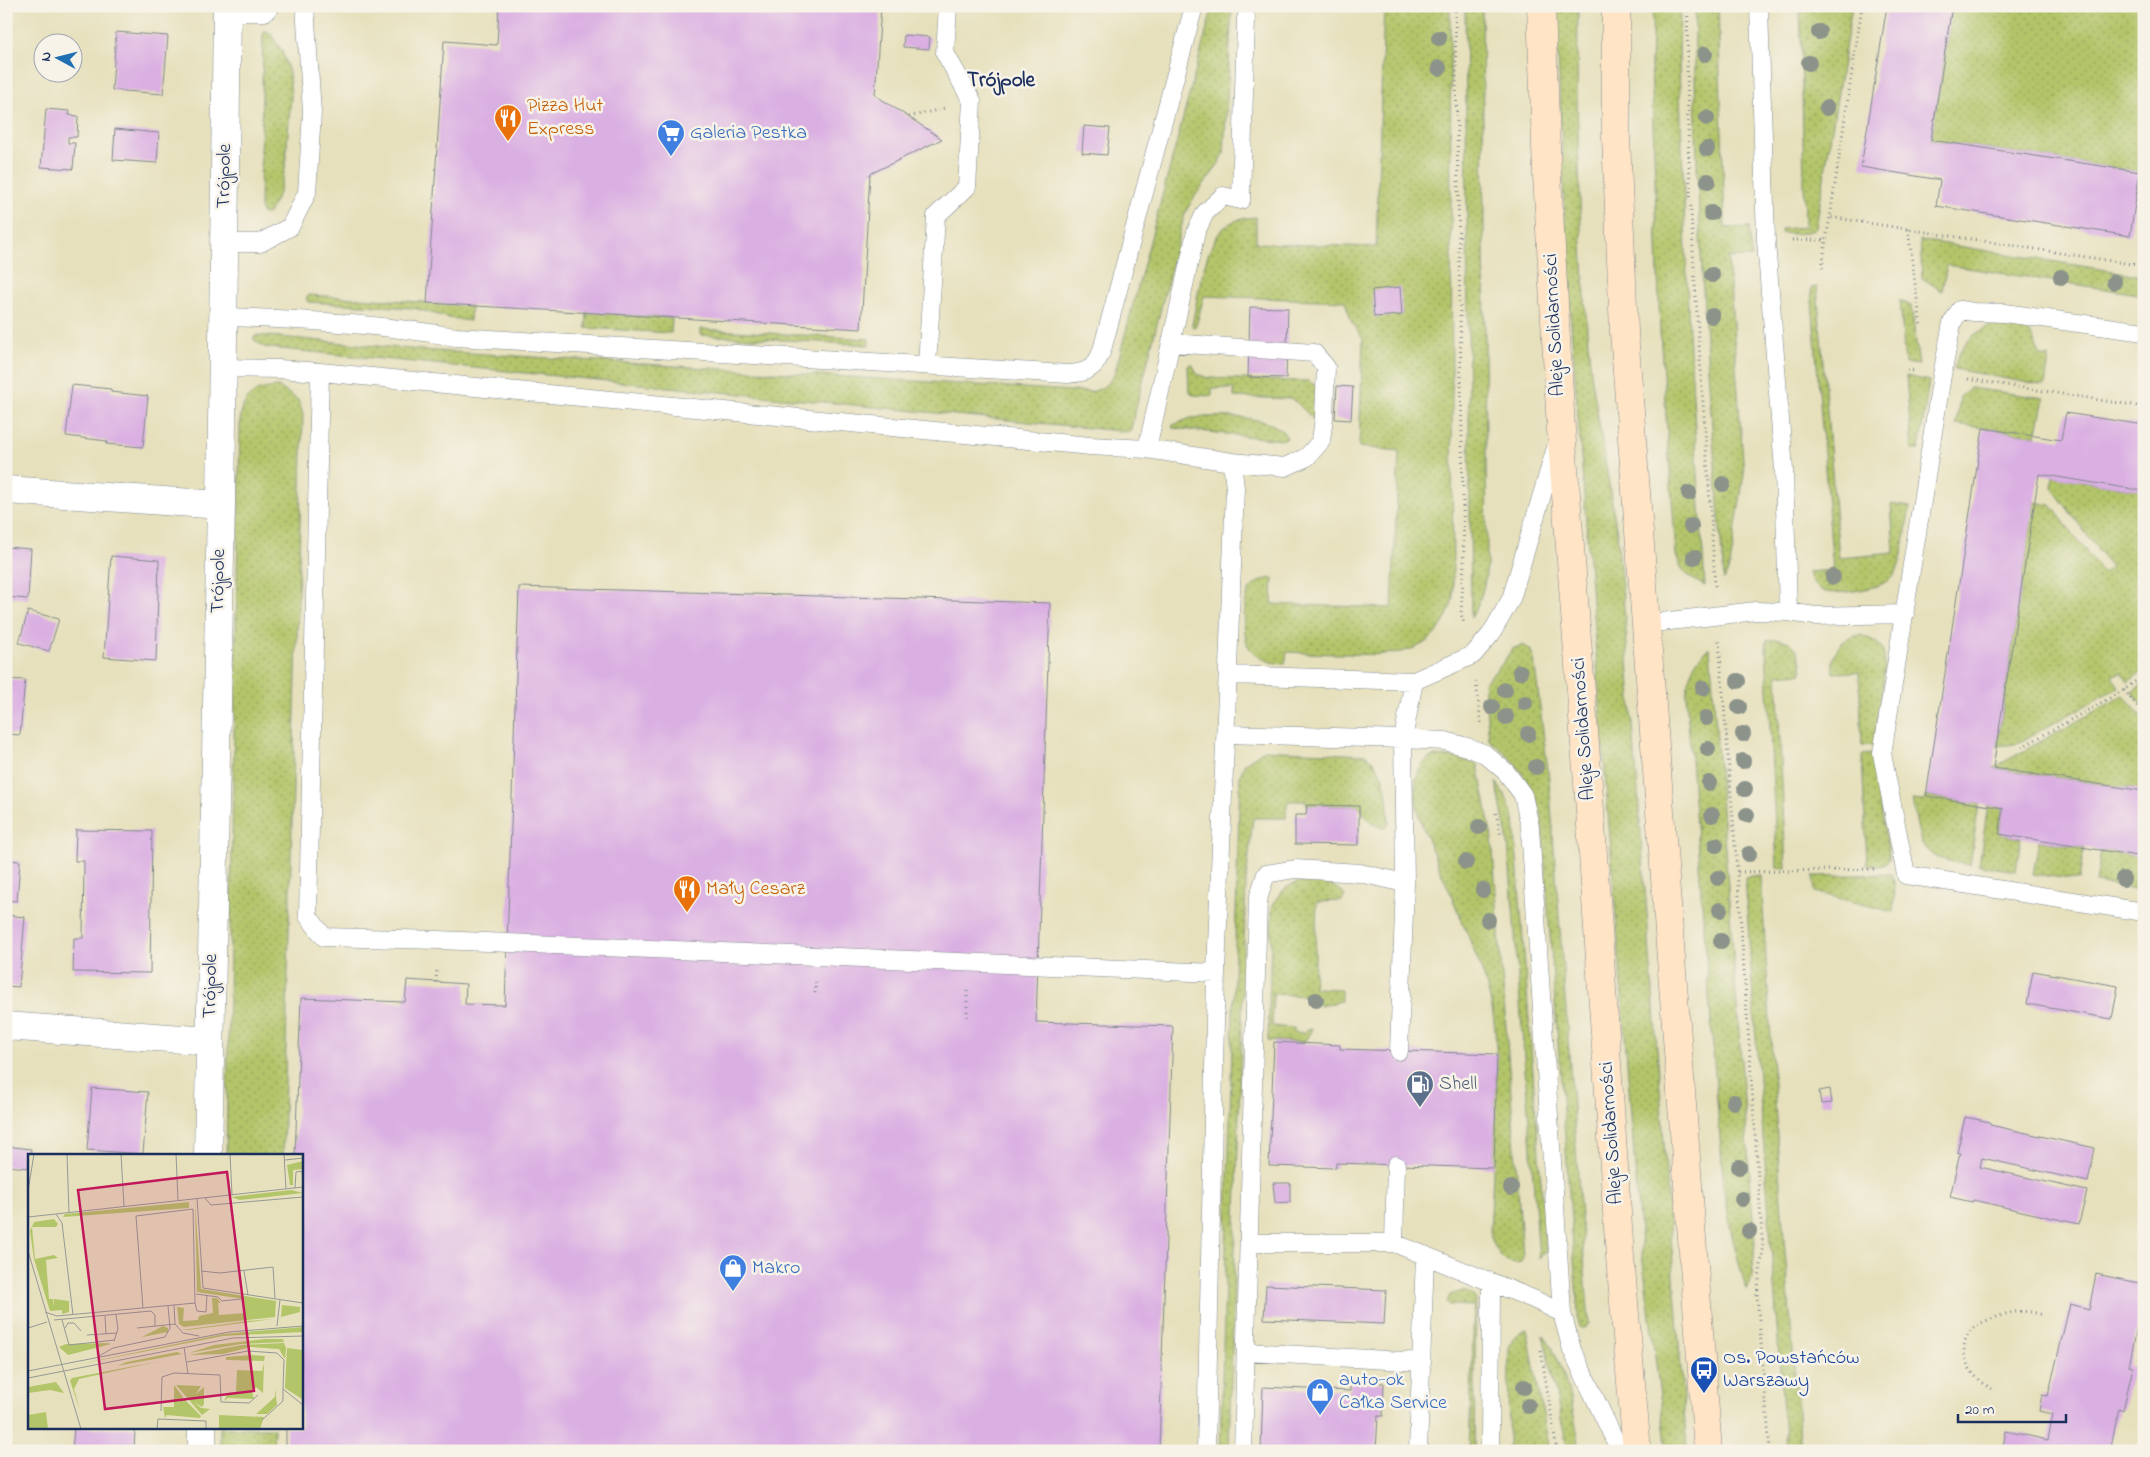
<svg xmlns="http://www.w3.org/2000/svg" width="2150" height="1457" viewBox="0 0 2150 1457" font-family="'Indie Flower',sans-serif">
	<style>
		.grass { fill: url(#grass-dots); stroke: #677a64 }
		.building { fill: #daafe2 }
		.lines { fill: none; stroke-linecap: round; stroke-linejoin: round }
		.lane-casing { stroke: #80888d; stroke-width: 19 }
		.street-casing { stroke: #80888d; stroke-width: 29 }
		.secondary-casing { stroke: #80888d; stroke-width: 29 }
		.path { stroke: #80888d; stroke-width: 3; stroke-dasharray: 1 4; stroke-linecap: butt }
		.lane { stroke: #fff; stroke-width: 18 }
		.street { stroke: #fff; stroke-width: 28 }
		.secondary { stroke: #ffe4c6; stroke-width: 28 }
		.tree { fill: #8b938a }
		.labels { text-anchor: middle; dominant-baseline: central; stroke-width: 5; stroke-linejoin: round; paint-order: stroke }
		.food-label { font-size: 20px; fill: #c56008; stroke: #f7f3e8; text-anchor: start }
		.shop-label { font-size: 20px; fill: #366cbe; stroke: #f7f3e8; text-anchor: start }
		.street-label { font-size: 20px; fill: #1b2f5e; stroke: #f7f3e8 }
		.service-label { font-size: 20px; fill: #4e5e75; stroke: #f7f3e8; text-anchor: start }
		.transit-label { font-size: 20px; fill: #164399; stroke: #f7f3e8; text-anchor: start }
		.neighbourhood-label { font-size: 21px; font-weight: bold; fill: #1b2f5e; stroke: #f7f3e8 }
		.inset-road { fill: none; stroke: #959996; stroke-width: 1 }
		.view { fill: #c2185b; fill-opacity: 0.15; stroke: #c2185b; stroke-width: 2.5 }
		.inset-edge { fill: none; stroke: #1b2f5e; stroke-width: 2.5 }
	</style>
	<defs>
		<pattern id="grass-dots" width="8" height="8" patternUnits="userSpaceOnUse" patternTransform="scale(1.25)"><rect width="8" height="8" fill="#b3c569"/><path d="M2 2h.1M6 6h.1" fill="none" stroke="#91a05a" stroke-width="1.8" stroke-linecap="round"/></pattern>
	</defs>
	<rect width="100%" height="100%" fill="#f7f3e8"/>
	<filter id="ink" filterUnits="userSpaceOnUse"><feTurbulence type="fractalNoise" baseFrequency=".02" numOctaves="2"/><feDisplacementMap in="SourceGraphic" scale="10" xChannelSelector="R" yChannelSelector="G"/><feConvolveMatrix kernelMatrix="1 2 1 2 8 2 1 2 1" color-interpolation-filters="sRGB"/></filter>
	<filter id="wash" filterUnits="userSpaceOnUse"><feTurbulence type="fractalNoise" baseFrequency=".0096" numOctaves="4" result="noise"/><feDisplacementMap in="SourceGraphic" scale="20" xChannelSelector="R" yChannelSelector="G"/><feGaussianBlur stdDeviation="1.12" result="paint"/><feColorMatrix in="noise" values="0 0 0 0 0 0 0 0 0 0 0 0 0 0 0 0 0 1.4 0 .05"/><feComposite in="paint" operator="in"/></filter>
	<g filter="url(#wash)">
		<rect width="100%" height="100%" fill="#e6e0bc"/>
		<path class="grass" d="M1213,6H1232L1224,154C1213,177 1193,193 1184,216L1130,432L280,349L264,347L254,340V337L257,335L421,350L1089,392C1102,390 1109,384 1115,372Z
			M1384,6H1450L1453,598C1439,655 1398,656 1348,654C1328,654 1307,653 1287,652L1285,664C1271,663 1260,660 1250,649C1242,639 1243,602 1249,591C1254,582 1264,579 1273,578L1272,604L1392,608L1399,451L1359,447L1363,339L1351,321L1345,301L1204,296L1196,326L1193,327L1192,325C1198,298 1204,242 1226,226C1235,219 1246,218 1256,217V243L1376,247Z
			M1465,6H1482L1487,565C1485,585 1481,601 1471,618Z
			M1556,6H1578L1577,102L1581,230L1587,331L1591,373L1617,533L1625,619L1687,1451H1667L1641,1246L1571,324L1565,228Z
			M1653,6H1680L1679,66L1689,332L1705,586C1689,578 1681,572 1676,555L1660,332L1651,63Z
			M1695,6H1718L1725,228L1749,227L1752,257L1728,258L1744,474L1730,566L1724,580C1709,389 1693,198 1695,6Z
			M1800,6H1852L1816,227C1810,235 1790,235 1781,232V229L1805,227Z
			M1952,6H2139L2144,12V192L2137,190L2139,172L1931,140Z
			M265,31L270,33L282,51L289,73L291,97L285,169L279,193L269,213L263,214L260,208L263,35Z
			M1920,240L2144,276V295L1947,265L1942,291L1922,278Z
			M1817,287L1839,558L1894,553L1891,504L1910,507C1906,524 1904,565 1892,578C1883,588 1840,595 1826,592C1817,589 1810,581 1809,572L1833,570L1811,288Z
			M309,295L471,305L470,321L449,318L414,308L308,302L306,298Z
			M1900,300L1911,306L1919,365L1905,363Z
			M587,312L672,318L671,333L586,328Z
			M2002,323L2027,327L2041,356L2049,357L2045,386L1954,369C1960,344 1977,327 2002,323Z
			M700,329L869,339V345L700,335Z
			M1192,363L1197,374L1208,378L1299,381H1308L1318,387L1315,421L1293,399L1234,397V389L1212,388V396L1193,395L1189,390L1188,366Z
			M1906,376L1929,381L1919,450H1912Z
			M279,387L298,400L303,414L283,1156H226L240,421C243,395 254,388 279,387Z
			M1970,388L2044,398L2036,436L1956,424L1960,397Z
			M1191,418C1213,416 1277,413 1287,438L1281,440L1172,428L1173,425Z
			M2053,476L2144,491V670L2128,682L2121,672L2112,676L2119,687L2016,744L1997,746L2034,502L2051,505L2103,573L2111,567L2052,488Z
			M1860,635C1868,638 1878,641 1882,649C1890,665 1876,725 1873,745H1862L1859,672L1833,673C1831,654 1839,638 1860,635Z
			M1779,639C1798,642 1801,657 1802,673L1777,675L1786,868H1777L1766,649L1767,640Z
			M1523,645L1530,649L1534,659L1549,779L1589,1325L1581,1329L1579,1327L1541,813C1531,782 1516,759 1489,740L1484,683L1502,664L1512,649Z
			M1710,648L1755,1244L1752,1276L1746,1290L1732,1236L1724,1191L1686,695C1689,675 1693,659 1710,648Z
			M2144,683V707L2132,692Z
			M2124,695L2144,720V791L1993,768Z
			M1264,750L1366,755C1388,772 1387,797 1389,823L1388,826C1375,831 1366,816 1359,806L1307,805L1306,801H1290L1287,803L1286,818H1253L1246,881L1229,1451H1220L1240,776L1245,763Z
			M1871,754L1890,859L1883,865H1867L1862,755Z
			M1435,756L1459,758L1478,765L1492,838L1523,1257L1521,1262C1503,1267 1494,1248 1490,1234C1492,1194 1494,1155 1495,1116C1497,1060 1500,1016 1479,963C1466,930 1452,897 1438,865C1429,842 1417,818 1415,793C1414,779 1420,760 1435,756Z
			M1496,782L1505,795L1514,818L1546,1250L1539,1258L1508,842Z
			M1926,796L1979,804L1970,865C1917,857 1922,849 1912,800L1924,801Z
			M1988,805L2003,808L1999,834L2021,838L2016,871L1979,865Z
			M2039,840L2084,848L2079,880L2033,874Z
			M2101,850L2144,857L2143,890L2096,883Z
			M1892,874L1895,886L1893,912L1815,892L1813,876Z
			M1761,875L1781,1200L1801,1451H1786L1750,956L1745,877Z
			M1300,882C1317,882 1334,881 1345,896L1342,901L1317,902L1314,988L1341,989V1001L1320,1006L1309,996L1273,994L1272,1026L1294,1028V1032L1304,1033L1306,1029H1312L1305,1041L1302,1042L1268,1041L1272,908C1277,894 1286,885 1300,882Z
			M1463,1291L1472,1294L1476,1300L1474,1451H1469L1474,1306L1450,1305L1447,1302L1450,1295Z
			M1527,1329L1550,1451H1508L1509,1348C1511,1338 1517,1332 1527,1329Z
			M1543,1334C1564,1357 1576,1420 1580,1451H1568Z
			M220,1428H274L273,1451H220Z"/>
		<g id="blocks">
			<path class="building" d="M499,6H881L875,95L942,139L870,174L861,329L427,303L444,41L497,45Z
				M1887,6H1952L1931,140L2140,172L2130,236L1936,206L1940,180L1861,167Z
				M116,32L168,36L163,94L112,90Z
				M904,35L930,37L929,49L903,47Z
				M46,109L70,111L69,115L78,116L77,137H68V143H75L73,169L41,167Z
				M1084,126L1110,128L1107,155L1082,153Z
				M115,129L159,133L157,163L113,160Z
				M1400,287L1402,315L1374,317L1372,290Z
				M1250,307L1288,308L1286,378L1248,377Z
				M6,381H11L8,425H6Z
				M72,385L111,389V392L148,396L143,447L106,444L107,441L66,436Z
				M1337,386L1353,387L1351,420L1335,419Z
				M2066,413L2144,425V491L2039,474L1993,768L2144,791V857L1999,834L2003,808L1926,796L1983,428L2061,440Z
				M6,547L31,549L28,599L6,597Z
				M111,556L159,560L156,661L104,657Z
				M519,587L1050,603L1036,1022L1173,1026L1159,1451H286V1428H301V1156H295L301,998L405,1002L407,980L466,984L465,1004L505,1005Z
				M28,611L59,619L49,651L19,643Z
				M6,679L25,680L20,735L6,734Z
				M1307,805L1359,806V845L1295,844V815H1306Z
				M76,830L152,831L150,973L73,972L74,938H83L84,861H75Z
				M6,860L20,861L17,901L6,900Z
				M6,915L25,917L19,987L6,986Z
				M2033,971L2118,986L2112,1019L2027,1004Z
				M1274,1042L1340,1045V1049L1497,1054L1494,1168L1336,1163V1168L1269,1166Z
				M92,1088L148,1092L143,1154L87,1150Z
				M1830,1089L1832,1103L1821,1104L1819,1091Z
				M1965,1117L1990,1122V1125L2095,1148L2088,1182L1982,1158L1980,1167L2087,1191L2079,1224L1973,1200L1972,1202L1950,1197L1960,1153H1957Z
				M6,1146L31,1149L28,1168L6,1166Z
				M1273,1183H1290V1202L1275,1203Z
				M2096,1274L2144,1284V1319L2139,1318L2129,1366L2133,1367L2123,1410L2119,1408L2110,1451H2002L2006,1431L2048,1440L2053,1414L2039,1411L2042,1395L2048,1396L2070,1304L2089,1309Z
				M1266,1285L1386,1290L1384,1324L1264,1319Z
				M1350,1381L1384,1383L1383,1416H1378L1376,1451H1261L1263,1387L1350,1391Z
				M74,1428H135L134,1451H72Z"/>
		</g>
	</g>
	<g filter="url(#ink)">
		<use href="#blocks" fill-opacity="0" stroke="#80888d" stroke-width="1"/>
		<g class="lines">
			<g class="lane-casing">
				<path id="lane" d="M1759,6L1766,241L1784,470L1788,612
					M227,12H265L271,6
					M224,243H260L290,227L307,193L312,112L305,6
					M222,317C301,319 378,324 456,337L1068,374C1087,373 1096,368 1102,350L1194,6
					M2144,332L2004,313L1974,312L1960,310L1952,323L1942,375L1882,754L1906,875L2144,912
					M1171,343L1314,353L1326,367L1324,417L1321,441L1307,457L1285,467L1232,462
					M927,365L936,216L967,187L972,101L945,53L948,6
					M222,368L279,369L320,372
					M1147,449L1196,232L1205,213L1223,196L1241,200L1246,18
					M1644,624L1756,611L1788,612L1815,616L1905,614
					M1228,675L1414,681
					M1226,734L1403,739L1445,741L1467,747L1485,754L1506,772L1523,795L1530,827L1562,1313L1572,1350L1620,1451
					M1399,1051L1405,883L1403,739L1414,681L1473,655L1491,634L1511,599L1557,444
					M1250,1243H1394L1533,1299L1562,1313
					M1394,1243L1396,1165
					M1246,1352L1422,1362
					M1206,1451L1216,973L1235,488L1232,462L1147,449L1090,446L320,372L308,916L324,937L438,940L1216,973
					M1243,1451L1258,899L1266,874L1295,869L1360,873L1405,883
					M1418,1451L1425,1255
					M1490,1451L1491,1284"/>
			</g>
			<g class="street-casing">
				<path id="street" d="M6,490L221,505
					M6,1026L210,1041
					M208,1156L221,505L227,6
					M202,1451V1428"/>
			</g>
			<g class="secondary-casing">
				<path id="secondary" d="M1541,6L1547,175L1561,429L1590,810L1620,1257L1637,1451
					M1616,6V136L1624,332L1708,1451"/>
			</g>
			<path class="path" d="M1455,6L1464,562L1461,614L1464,623
				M1688,6C1683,200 1705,394 1715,588
				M1862,6L1830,217L2144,266
				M909,117L945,108
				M1908,229L1921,328
				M1792,240H1826L1830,217
				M1822,268L1826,240
				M1907,370L1916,371
				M1968,379L2144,407
				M1719,641L1739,896L1763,1250L1757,1295L1770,1451
				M1476,682L1481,723
				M2124,690L2144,714
				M2022,747L2124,690L2144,675
				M1496,813L1501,837
				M1738,872L1877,869
				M436,982L437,968
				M967,991V1020
				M815,993L816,982
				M1541,1351L1557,1451
				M1992,1389C1987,1385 1980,1382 1976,1377C1964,1365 1958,1341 1973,1328C1978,1324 1987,1320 1994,1318C2011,1311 2024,1309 2043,1315"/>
			<use href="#lane" class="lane"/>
			<use href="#street" class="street"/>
			<use href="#secondary" class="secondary"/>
		</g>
		<g class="tree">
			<circle cx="1819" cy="32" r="8"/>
			<circle cx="1439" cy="38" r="8"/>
			<circle cx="1705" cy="54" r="8"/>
			<circle cx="1809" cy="63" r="8"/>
			<circle cx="1439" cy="68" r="8"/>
			<circle cx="1827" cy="108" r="8"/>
			<circle cx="1707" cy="118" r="8"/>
			<circle cx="1707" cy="149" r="8"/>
			<circle cx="1708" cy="181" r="8"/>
			<circle cx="1711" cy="213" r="8"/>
			<circle cx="1712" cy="275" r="8"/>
			<circle cx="2061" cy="277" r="8"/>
			<circle cx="2114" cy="282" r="8"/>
			<circle cx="1712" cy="316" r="8"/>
			<circle cx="1723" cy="484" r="8"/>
			<circle cx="1689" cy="493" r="8"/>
			<circle cx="1691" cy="526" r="8"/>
			<circle cx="1694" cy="557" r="8"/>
			<circle cx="1833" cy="577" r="8"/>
			<circle cx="1520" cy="672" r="8"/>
			<circle cx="1738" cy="681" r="8"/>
			<circle cx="1703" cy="688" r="8"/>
			<circle cx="1505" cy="690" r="8"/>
			<circle cx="1525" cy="703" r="8"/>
			<circle cx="1492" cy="707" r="8"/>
			<circle cx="1739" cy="707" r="8"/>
			<circle cx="1506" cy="717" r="8"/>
			<circle cx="1706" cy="718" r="8"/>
			<circle cx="1528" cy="734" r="8"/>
			<circle cx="1743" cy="734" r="8"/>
			<circle cx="1708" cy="749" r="8"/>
			<circle cx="1743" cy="761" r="8"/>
			<circle cx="1536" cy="767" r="8"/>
			<circle cx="1709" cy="783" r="8"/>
			<circle cx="1745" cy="789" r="8"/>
			<circle cx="1712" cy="815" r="8"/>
			<circle cx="1747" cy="815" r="8"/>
			<circle cx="1479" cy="827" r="8"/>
			<circle cx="1716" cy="845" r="8"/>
			<circle cx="1749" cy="854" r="8"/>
			<circle cx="1466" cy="862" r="8"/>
			<circle cx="1718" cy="878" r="8"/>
			<circle cx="2123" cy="879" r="8"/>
			<circle cx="1483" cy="890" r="8"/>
			<circle cx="1720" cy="910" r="8"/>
			<circle cx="1488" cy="920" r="8"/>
			<circle cx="1721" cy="941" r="8"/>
			<circle cx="1316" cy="1000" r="8"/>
			<circle cx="1734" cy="1102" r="8"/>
			<circle cx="1739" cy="1167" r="8"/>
			<circle cx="1511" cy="1188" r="8"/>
			<circle cx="1742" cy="1199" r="8"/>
			<circle cx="1749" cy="1231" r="8"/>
			<circle cx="1524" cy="1387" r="8"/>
			<circle cx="1528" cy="1406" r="8"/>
		</g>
	</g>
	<defs>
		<g id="restaurant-pin" transform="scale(1.4375)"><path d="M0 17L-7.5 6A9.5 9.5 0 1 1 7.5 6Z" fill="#e8710a" stroke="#f7f3e8"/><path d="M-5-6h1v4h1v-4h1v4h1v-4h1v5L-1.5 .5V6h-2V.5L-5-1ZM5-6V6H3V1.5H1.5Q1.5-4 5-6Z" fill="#fff"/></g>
		<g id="supermarket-pin" transform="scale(1.4375)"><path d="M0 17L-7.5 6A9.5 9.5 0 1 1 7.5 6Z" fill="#3f7fe0" stroke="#f7f3e8"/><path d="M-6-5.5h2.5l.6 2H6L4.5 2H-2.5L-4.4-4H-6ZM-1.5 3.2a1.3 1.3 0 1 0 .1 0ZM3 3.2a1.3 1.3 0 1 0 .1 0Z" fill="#fff"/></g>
		<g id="fuel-pin" transform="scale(1.4375)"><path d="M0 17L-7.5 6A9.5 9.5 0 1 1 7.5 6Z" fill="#5c6f8a" stroke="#f7f3e8"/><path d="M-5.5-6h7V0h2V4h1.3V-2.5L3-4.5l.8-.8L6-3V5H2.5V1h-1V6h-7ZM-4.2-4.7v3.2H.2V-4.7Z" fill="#fff"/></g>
		<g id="shop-pin" transform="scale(1.4375)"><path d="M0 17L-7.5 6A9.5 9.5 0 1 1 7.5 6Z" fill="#3f7fe0" stroke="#f7f3e8"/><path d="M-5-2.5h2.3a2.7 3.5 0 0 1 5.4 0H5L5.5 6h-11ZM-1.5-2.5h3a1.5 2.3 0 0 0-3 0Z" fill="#fff"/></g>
		<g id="bus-pin" transform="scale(1.4375)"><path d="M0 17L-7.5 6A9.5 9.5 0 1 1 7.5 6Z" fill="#1a4fb4" stroke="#f7f3e8"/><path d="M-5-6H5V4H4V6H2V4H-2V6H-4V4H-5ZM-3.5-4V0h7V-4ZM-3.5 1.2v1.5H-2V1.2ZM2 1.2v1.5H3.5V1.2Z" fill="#fff"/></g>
	</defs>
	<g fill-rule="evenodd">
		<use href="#restaurant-pin" x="508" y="118"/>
		<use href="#supermarket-pin" x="671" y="133"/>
		<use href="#restaurant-pin" x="687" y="889"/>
		<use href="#fuel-pin" x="1420" y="1084"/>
		<use href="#shop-pin" x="733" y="1268"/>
		<use href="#bus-pin" x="1704" y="1370"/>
		<use href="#shop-pin" x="1320" y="1392"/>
	</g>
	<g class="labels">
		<g class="food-label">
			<text x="527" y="106">Pizza Hut<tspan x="527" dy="23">Express</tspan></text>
			<text x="706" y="889">Mały Cesarz</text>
		</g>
		<g class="shop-label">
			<text x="690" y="133">Galeria Pestka</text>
			<text x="752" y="1268">Makro</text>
			<text x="1339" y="1380">auto-ok<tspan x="1339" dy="23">Całka Service</tspan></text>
		</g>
		<g class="street-label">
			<text transform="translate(225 176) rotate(-89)">Trójpole</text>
			<text transform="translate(1555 325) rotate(-93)">Aleje Solidarności</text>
			<text transform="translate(219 581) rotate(-89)">Trójpole</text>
			<text transform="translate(1584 729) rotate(-94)">Aleje Solidarności</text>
			<text transform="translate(211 986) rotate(-89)">Trójpole</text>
			<text transform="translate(1612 1133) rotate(-94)">Aleje Solidarności</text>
		</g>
		<g class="service-label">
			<text x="1439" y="1084">Shell</text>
		</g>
		<g class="transit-label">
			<text x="1723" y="1358">Os. Powstańców<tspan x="1723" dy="23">Warszawy</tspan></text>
		</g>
		<g class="neighbourhood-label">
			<text x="1001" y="81">Trójpole</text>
		</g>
	</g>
	<g transform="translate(28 1154)">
		<rect width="275" height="275" fill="#e6e0bc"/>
		<path d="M275,7V15L265,16V31H262L259,11ZM263,36L275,39L212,46L203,43ZM161,48V54L35,63L37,60ZM167,48L173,135L248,147L247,163L156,173L151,170L149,153L156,154L155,167L170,166L171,162L185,159L184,144H181H189L193,149H190L191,161L217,159L216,145L169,138ZM26,65L30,70L28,73H4L7,105L26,101L30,104L18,106L21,145H25L26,152V145L41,147V158L34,160V156L22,157L6,105L2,77L6,68ZM254,151L272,153V158L253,163ZM245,165L160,176H154L219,167ZM135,172L140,174V178L89,188L114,183ZM275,173V178L195,182L43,212L195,180ZM237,185H255L256,188L213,190L161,199L186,191ZM80,189L83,190L40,201L31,193L38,190ZM256,189L258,194L257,205L251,195L223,193L195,200L161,201L214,191ZM259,194L275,196L274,245L257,234ZM149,198L154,200L89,212L99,208ZM223,201L237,202L236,207L200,206H198V203ZM132,207L51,225L46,235L52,256L42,227L44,224ZM236,209L235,239L228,233L224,238L226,245L200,244L196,247L200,239L208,238L209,216L234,217ZM28,228L36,239L22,236L0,239V233ZM146,231L155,243L147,251L155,244L173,262L172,264L139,261L137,264L135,253H146ZM148,231L173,232L168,240L176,233V250L174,253L166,248L173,254L182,255L174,261ZM247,234L249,251L239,260H228L247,243ZM18,258L20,275H0V261Z" fill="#b3c569"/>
		<path d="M191,261L236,263L232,275H191Z" fill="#b3c569"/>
		<path class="inset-road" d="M39,0L41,58M93,0L96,52M148,0L150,47M202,0L204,41M256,0L258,35M257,6L275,4M267,34L268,18L274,17L275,26M0,37L6,0M169,44L175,134L275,149M177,44L183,51L275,43M28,60L34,69L45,161M0,63L275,33M0,97L53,275M173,117L192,119L245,113L247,144M216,117L220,141M168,140L190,143L194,147L213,145M167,149L169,157L178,158L179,141M146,151L147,170M17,158L29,162L167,149L165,55L108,62L115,154M77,162L78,180M26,166L123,157L127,161V172M34,166L41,191L87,186M249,172L252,146M0,174L19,168M37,174L40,169H46L53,177M109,174L147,170L155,179L171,182M59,181L89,179M86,187L90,175L88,161M156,193L160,220M71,202L85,194L137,183L142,174L140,152M159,208L220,197L249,199L256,206L255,235L275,251M0,217L201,178L275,172M0,224L205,184L275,182M133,257L134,223L146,219L192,221L193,248L221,249L230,241M234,266L255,247V235M129,275L130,265L178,267V275"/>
		<path class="view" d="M199,18L226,237L77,255L50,36Z"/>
		<rect width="275" height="275" class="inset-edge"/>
	</g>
	<rect width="2150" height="1457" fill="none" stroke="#f7f3e8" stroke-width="25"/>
	<g transform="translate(58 58) rotate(277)"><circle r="24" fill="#f7f3e8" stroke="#9fa5b1"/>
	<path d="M0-4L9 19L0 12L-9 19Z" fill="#1f6fb2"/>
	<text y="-8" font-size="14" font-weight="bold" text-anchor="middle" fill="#1b2f5e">N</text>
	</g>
	<path d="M1958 1414v8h108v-8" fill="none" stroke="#1b2f5e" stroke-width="2.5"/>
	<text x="1965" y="1414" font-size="15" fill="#1b2f5e" stroke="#f7f3e8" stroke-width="4" paint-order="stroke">20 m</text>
</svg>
